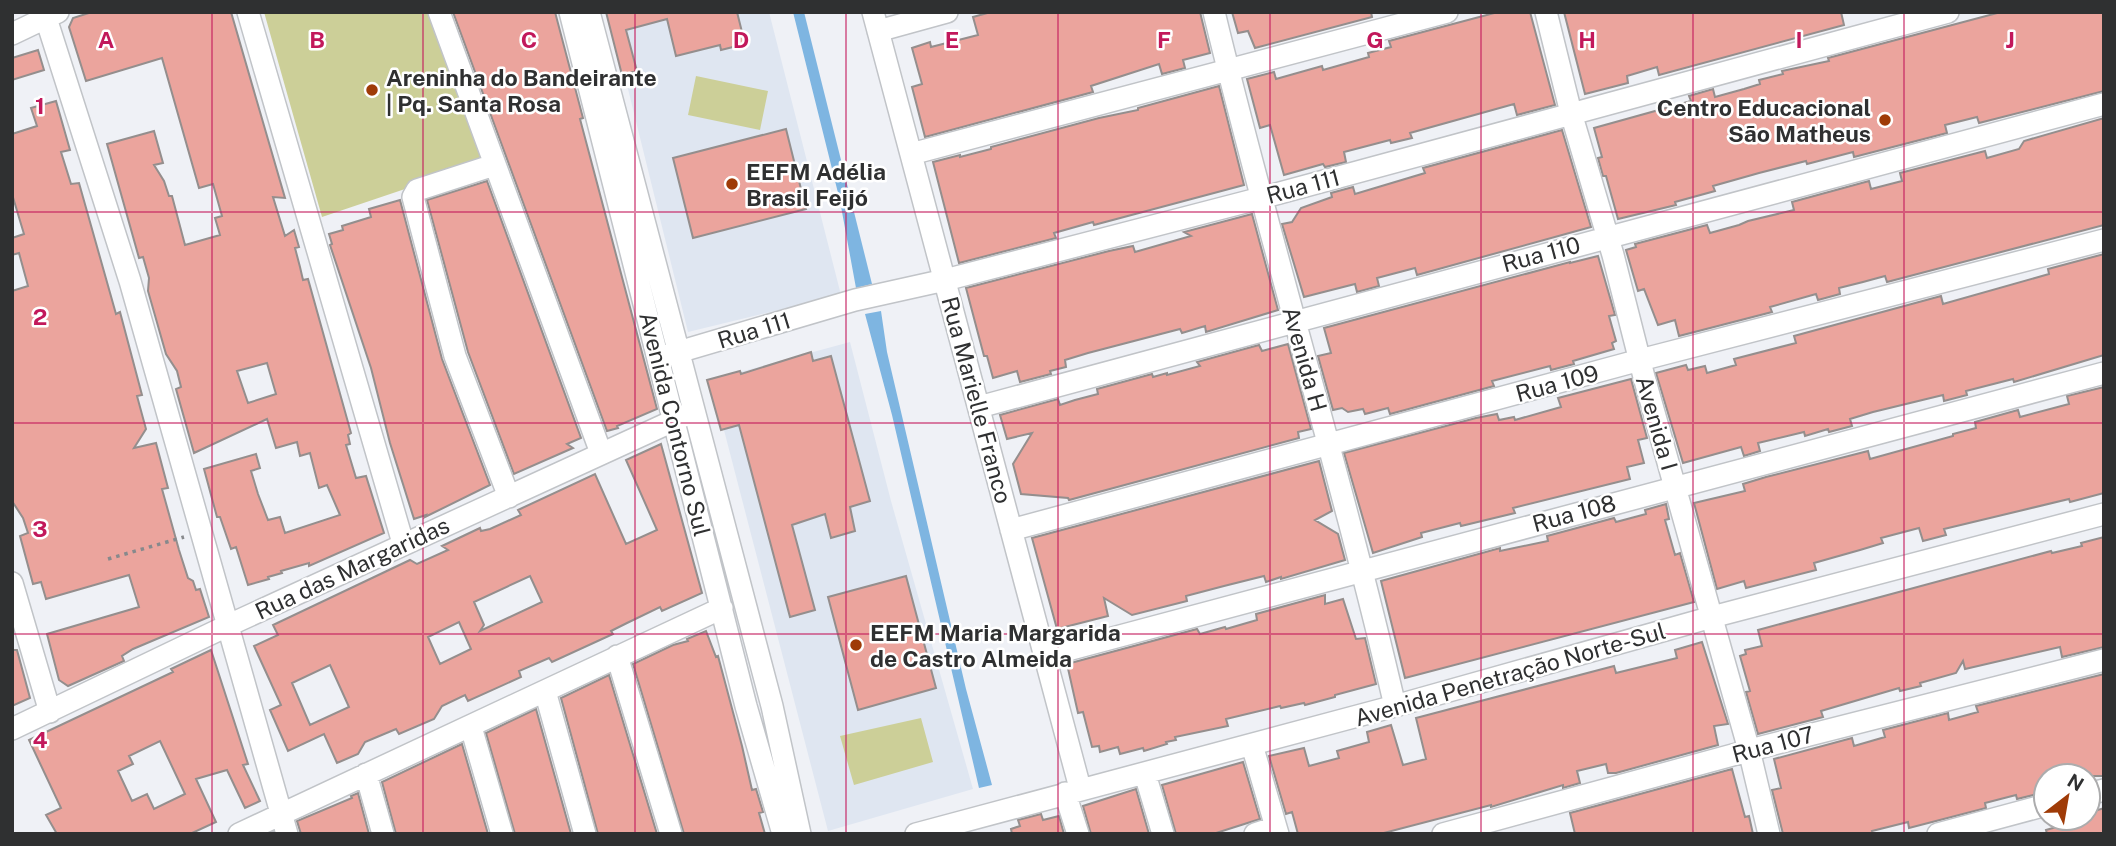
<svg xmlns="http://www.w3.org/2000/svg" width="2116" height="846" viewBox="0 0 2116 846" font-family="'Public Sans',sans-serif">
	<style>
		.built { fill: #dfe6f1 }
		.green { fill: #cccf98 }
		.water { fill: #7eb5e1 }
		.building { fill: #eba49d; stroke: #948e8d; stroke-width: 2; fill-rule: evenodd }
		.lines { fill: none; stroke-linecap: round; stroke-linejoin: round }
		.minor-casing { stroke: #c1c4c8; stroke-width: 24 }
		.path { stroke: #87898c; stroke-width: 3.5; stroke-dasharray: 3.5 5; stroke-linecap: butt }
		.minor { stroke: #fff; stroke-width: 21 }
		.grid { fill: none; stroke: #c2185b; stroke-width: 2; stroke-opacity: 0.55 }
		.poi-dot { fill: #9f3b07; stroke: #fff; stroke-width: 2.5 }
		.labels { text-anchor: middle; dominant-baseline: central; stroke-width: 5; stroke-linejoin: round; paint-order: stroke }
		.poi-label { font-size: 23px; font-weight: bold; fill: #2f3031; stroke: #fff; text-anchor: start }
		.street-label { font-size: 23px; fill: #2f3031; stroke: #fff }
		.grid-label { font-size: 23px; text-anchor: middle; font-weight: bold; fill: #c2185b; stroke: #fff; stroke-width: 5; stroke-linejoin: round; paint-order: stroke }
	</style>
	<rect width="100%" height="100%" fill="#eff1f6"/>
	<path class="built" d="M609,12H769L841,295L688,332Z
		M850,342L891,501L973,789L828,831L711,380Z"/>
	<path class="green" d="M264,12H433L485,162L322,217Z
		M696,76L768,91L760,130L688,115Z
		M921,718L933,762L854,785L840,736Z"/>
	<path class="water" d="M793,12H804L872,284L856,288L840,201Z
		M881,311L887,352L966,689L992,785L979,788L892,415L865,314Z"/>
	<path class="building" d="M92,12H231L285,198L273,197L285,236L294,230L299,247L295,248L300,267L303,280L308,279L351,433L348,435L350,444L346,445L356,478L366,476L384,533L309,566V563L281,571L282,573L268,577L269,579L248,585L236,547L231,549L220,517H217L204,469L256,454L260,468L251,471L258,494L268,520L280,517L285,533L340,515L327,485L319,488L310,453L300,456L297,442L276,448L267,419L194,453L176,389L181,387L177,371L166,354L148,291L149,278L143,257L139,258L107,144L154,131L163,163L154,165L164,181L169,196H172L185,245L220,235L215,218L222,216L213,184L199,188L162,58L86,81L69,27L73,18ZM267,363L276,394L248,403L237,371Z
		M453,12H555L583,118L580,119L657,409L617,426L618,428L607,431Z
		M606,12H737L745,44L721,50L720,45L676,56L667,19L626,30L637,71L622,75Z
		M991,12H1200L1210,53L1183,60L1185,68L1162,74L1159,64L1091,86L1093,92L925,137L912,87L922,84L912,48L930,42L931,47L978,35L973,17Z
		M1232,12H1371L1372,17L1255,48L1248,31L1238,33Z
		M1498,12H1530L1555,105L1517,115L1514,104L1410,133L1412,138L1391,143L1390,140L1344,152L1346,162L1325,167L1323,164L1284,175L1270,125L1260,128L1247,79L1274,72L1276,79L1322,66L1323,70L1369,57L1368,53L1391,47L1389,41Z
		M1564,12H1841L1844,25L1659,75L1657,67L1627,76L1628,83L1585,94Z
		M2001,12H2104V91L1979,123L1977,117L1945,125L1947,133L1854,157L1853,152L1807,164L1806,161L1759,173L1713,186L1715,191L1675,202L1676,205L1618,219L1606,176H1603L1598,158L1602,157L1594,128L1691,101L1689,96L1713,89L1715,97L1744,89L1760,84L1759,80L1783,74L1782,71L1829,61L1828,58Z
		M38,50L44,70L12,80V58Z
		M1219,86L1244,185L1094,225L1093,222L1054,233L1056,238L959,263L933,162L960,155V157L991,149V147L1099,118L1138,110V108Z
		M56,101L70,150L61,152L71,184L79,183L116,314L120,312L142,395L137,396L146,429L134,448L156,443L168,488L162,489L179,550L188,578L193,581L196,590L200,589L209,617L133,649L122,656L124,661L68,686L59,680L47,634L139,607L129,575L46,599L41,582L33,584L20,536L28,533L23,518L12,501V291L28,286L19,253L12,255V238L24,234L12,194V134L37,126L31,108Z
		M2104,118V225L1887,282L1885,276L1863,282L1839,288L1840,294L1818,300L1816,294L1770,307L1772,312L1679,336L1675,320L1658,325L1644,289L1638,291L1626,250L1636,247L1635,244L1707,225L1710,233L1739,225L1748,221L1794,210L1792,202L1869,181L1871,189L1902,181L1900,173L1985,151L1987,158L2019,149L2024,141Z
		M786,129L806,209L693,238L673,158Z
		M1562,130L1591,227L1417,275L1415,268L1377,278L1379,286L1357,292L1355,284L1304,297L1282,224L1292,222L1301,208L1332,197L1331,193L1353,187L1355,194L1425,173L1423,168Z
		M487,181L581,438L567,444L573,448L514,474L468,352L427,200Z
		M400,200L442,359L490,485L425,517L426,515L414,519L390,443L371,368L330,245L332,244L329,234L343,230L342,226L371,217L369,209Z
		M1252,214L1278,310L1206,332L1205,326L1182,333L1180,329L1088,353L1065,360L1066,367L1050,371L1051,374L1020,382L1017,371L993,378L987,356H984L966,288L1109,251L1133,246L1135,252L1191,236L1184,232Z
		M2104,254V355L2014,382L2013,379L1966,391L1967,395L1944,401L1943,395L1873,412L1850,419L1852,426L1829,432L1828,429L1805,436L1804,432L1758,443L1760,451L1744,456L1741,447L1683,463L1656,373L1686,365L1688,370L1705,366L1707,373L1736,365L1734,359L1796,343L1794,336L1941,296L1943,304L2035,278L2049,274L2048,269Z
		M1598,256L1615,315L1609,316L1616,341L1612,343L1614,349L1573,361L1574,364L1551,370L1550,366L1492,381L1494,386L1390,414L1388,408L1365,414L1363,409L1348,412L1342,408L1333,410L1318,356L1331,353L1324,328L1570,262V263Z
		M1288,344L1311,429L1298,432L1299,438L1069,500L1068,498L1021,494L1013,464L1032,433L1007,439L1000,415L1058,399L1060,405L1075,400L1098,394L1097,389L1152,374L1153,377L1167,373V375L1200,366L1197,362L1259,345L1262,351Z
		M811,352L813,361L831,356L870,501L850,507L855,531L831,538L825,514L792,525L815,610L790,617L739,425L721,430L707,380L740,371L741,374Z
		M1631,379L1647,438L1638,440L1644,463L1627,467L1630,479L1513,508L1515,513L1461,526L1460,523L1421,533L1422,537L1373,553L1344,453L1476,418L1497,414L1499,420L1514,417L1515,420L1561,407L1558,398Z
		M2104,387V493L2070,502L2069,499L1944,529L1946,535L1923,541L1919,528L1881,538L1883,543L1860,550L1814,563L1816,570L1746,588L1744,581L1717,589L1694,503L1745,491L1743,484L1766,477L1868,451L1870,459L1953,436V434L1976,428L1975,422L2018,410L2020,417L2069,404L2067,396Z
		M661,444L702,593L662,611L660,607L627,623L611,631L613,634L552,662L549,658L519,671L521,677L468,701L465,695L442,706L434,719L399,734L396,729L377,737L365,742L358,754L337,763L324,734L288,751L270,710L281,705L254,646L278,635L273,625L410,560L417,564L448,550L442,546L480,528L481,531L490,529L521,515L518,510L595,474L626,544L657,530L626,460ZM530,576L542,602L480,631L484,625L474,602ZM459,622L471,649L440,664L428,637ZM330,665L349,707L310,725L292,683Z
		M1319,461L1332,511L1315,520L1338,534L1345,560L1281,579V577L1266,582L1264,576L1224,586L1186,596L1187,601L1132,615L1104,598L1108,616L1057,629L1032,538Z
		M1666,504L1669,519L1665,520L1675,555L1680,553L1694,602L1405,678L1381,581L1500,548V551L1548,541L1547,536L1562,532L1614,518L1616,522L1646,514L1645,510Z
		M2104,537V647L2062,657L2060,647L1965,669L1963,661L1956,673L1920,683L1921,686L1900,691L1899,688L1821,711L1823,717L1758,734L1746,692L1750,691L1740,656L1746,654L1745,650L1762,646L1758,630L2051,551L2052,553L2082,546L2081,543Z
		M906,576L936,688L858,710L828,597Z
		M1325,595V604L1343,599L1356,639L1365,638L1376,684L1335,695V697L1305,705L1304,703L1281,708L1280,706L1226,719L1228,726L1175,737L1176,740L1166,742L1167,744L1144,751L1143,748L1120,754L1118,747L1100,752L1099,746L1092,747L1083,712L1078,713L1067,664L1197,629L1200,634L1225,627L1226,629L1257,620L1256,614Z
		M706,631L716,657L718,656L742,746L752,790L756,789L763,812L759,813L765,834H684L633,664L673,645L688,641L687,639Z
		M1702,642L1728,724L1714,726L1718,745L1616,773H1608L1606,764L1577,771L1580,783L1563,788V785L1491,807V805L1380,834H1298L1292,812L1286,814L1269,756L1304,748L1309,766L1339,758L1337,751L1369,742L1367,732L1391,725L1403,765L1426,759L1416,718L1614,666L1616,673L1677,658L1675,650Z
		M12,650H17L30,698L12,706Z
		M211,650L248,764L243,765L260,801L245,808L227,770L196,779L216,822L190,834H57L46,815L61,808L29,740L173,672L171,669ZM160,741L185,794L154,809L147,794L132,801L118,771L133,764L129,756Z
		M2104,674V776H2044L2046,792L2017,799L2016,795L1985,803L1986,808L1909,828L1908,822L1872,831L1873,834H1783L1772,790L1781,788L1774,759L1852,738L1854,746L1885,737L1883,730L1948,713L1949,720L1978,712L1976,706Z
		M609,675L657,834H598L561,698Z
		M536,709L571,834H515L486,733Z
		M462,744L488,834H396L382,782Z
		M1243,762L1260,819L1213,834H1176L1162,785Z
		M1732,769L1745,817L1749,816L1753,834H1575L1570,813Z
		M1136,789L1149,834H1091L1083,806Z
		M358,793L369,834H301L297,821L352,798L351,796Z
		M2104,808V834H2047L2046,830L2088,818V813Z
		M1041,814L1043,820L1059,816L1064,834H1012L1011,829L1020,826L1018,820Z"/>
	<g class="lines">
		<g class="minor-casing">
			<path id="minor" d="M44,12L130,281L287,834
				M248,12L403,543
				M439,12L601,453
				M570,12L746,706L783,834
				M589,12L772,706L800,834
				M873,12L1080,788
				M1214,12C1270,245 1341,473 1395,706
				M1546,12L1571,113L1613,255L1644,377L1749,750L1769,834
				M878,31L947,12
				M12,34L58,12
				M911,154L1447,12
				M494,165L417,190L413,197L455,356L509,497
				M658,358L855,300L945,280L1261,198L1948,12
				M979,407L2104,104
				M1011,530L1640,360L2104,240
				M12,583L50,712
				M617,656L671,834
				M1045,656L2104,373
				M545,691L585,834
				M471,727L502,834
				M12,729L229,625L686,415
				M1252,745L1278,834
				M366,774L383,834
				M1145,774L1163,834
				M1065,793L1078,834
				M2088,794L2104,790
				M239,834L722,608
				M916,834L1395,706L1712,617L2104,514
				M1255,834L1276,827
				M1443,834L1762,747L2104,660
				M1938,834L2046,805"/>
		</g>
		<path class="path" d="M108,559L184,537"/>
		<use href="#minor" class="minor"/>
	</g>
	<path class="grid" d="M212,12V834M423,12V834M635,12V834M846,12V834M1058,12V834M1270,12V834M1481,12V834M1693,12V834M1904,12V834M12,212H2104M12,423H2104M12,634H2104"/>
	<g class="poi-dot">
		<circle cx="372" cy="90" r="7"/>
		<circle cx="1885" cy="120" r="7"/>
		<circle cx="732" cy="184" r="7"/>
		<circle cx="856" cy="645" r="7"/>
	</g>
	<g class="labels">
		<g class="poi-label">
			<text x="386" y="77">Areninha do Bandeirante<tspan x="386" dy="26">| Pq. Santa Rosa</tspan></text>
			<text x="1871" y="107" text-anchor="end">Centro Educacional<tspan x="1871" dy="26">São Matheus</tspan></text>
			<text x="746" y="171">EEFM Adélia<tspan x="746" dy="26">Brasil Feijó</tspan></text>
			<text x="870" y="632">EEFM Maria Margarida<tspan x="870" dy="26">de Castro Almeida</tspan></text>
		</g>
		<g class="street-label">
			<text transform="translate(1303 186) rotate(-15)">Rua 111</text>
			<text transform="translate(1541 254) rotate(-15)">Rua 110</text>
			<text transform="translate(754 330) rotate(-17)">Rua 111</text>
			<text transform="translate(1305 359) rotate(74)">Avenida H</text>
			<text transform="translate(1557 383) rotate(-15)">Rua 109</text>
			<text transform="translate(977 400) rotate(75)">Rua Marielle Franco</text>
			<text transform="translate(1657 423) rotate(74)">Avenida I</text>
			<text transform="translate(675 424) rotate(76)">Avenida Contorno Sul</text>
			<text transform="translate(1574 513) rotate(-15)">Rua 108</text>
			<text transform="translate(352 568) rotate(-25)">Rua das Margaridas</text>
			<text transform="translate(1510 674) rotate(-16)">Avenida Penetração Norte-Sul</text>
			<text transform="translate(1773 744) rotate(-15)">Rua 107</text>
		</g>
	</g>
	<g class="grid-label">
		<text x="106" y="48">A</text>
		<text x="317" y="48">B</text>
		<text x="529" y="48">C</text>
		<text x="741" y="48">D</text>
		<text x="952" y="48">E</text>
		<text x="1164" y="48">F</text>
		<text x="1375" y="48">G</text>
		<text x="1587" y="48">H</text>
		<text x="1799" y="48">I</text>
		<text x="2010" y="48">J</text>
		<text x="40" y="114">1</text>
		<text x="40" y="325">2</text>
		<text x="40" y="537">3</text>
		<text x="40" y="748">4</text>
	</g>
	<rect width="2116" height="846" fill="none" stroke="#2f3031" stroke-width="28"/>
	<g transform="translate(2067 797) rotate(31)"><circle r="33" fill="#ffffff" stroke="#acacad" stroke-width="2"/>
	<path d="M0-5L12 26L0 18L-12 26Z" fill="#9f3b07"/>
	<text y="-10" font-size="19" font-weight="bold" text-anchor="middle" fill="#2f3031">N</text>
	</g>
</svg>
